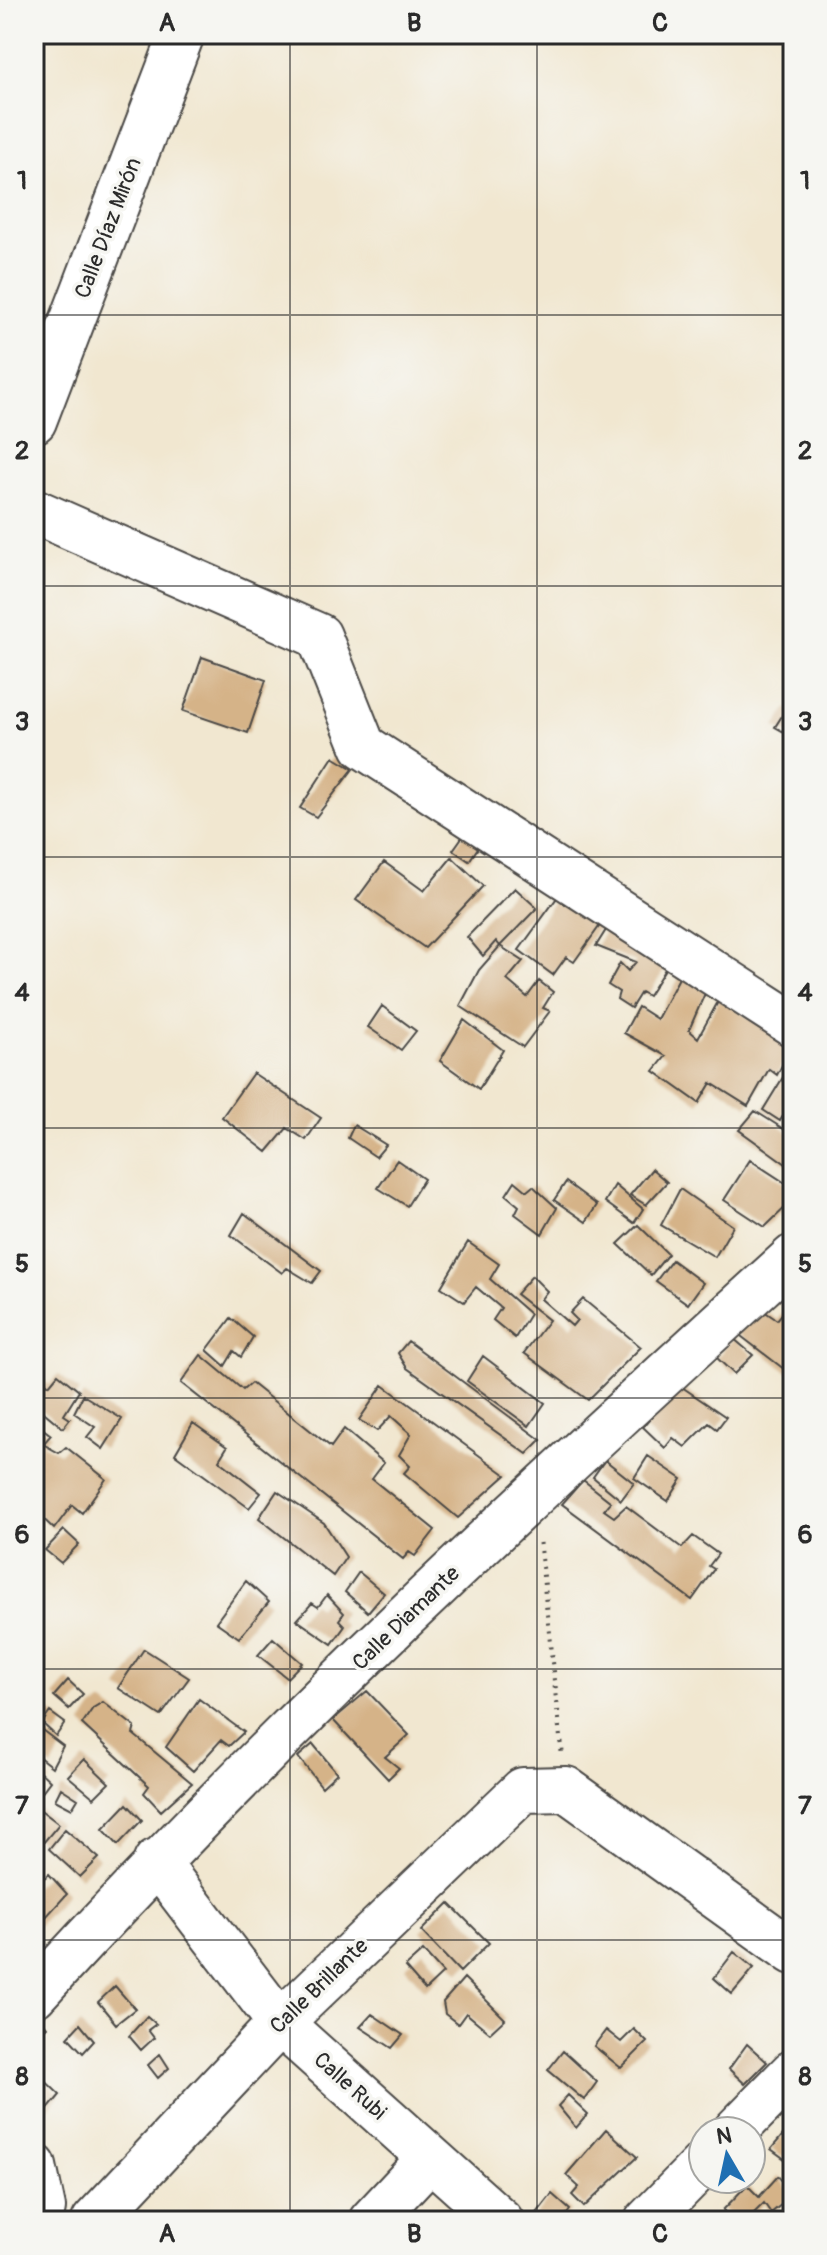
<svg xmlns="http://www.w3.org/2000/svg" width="827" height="2255" viewBox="0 0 827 2255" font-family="Pangolin,sans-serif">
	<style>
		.building { fill: #d5b388 }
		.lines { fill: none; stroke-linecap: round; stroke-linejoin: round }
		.minor-casing { stroke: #494744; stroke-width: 48 }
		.path { stroke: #494744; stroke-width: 5; stroke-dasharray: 2 6; stroke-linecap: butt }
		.minor { stroke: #fff; stroke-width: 44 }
		.grid { fill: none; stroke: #2b2b2b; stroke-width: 2; stroke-opacity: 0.55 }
		.labels { text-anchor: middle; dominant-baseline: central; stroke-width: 7; stroke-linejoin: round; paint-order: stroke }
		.street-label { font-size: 22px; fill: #2b2b2b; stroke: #f6f6f2 }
		.neatline { fill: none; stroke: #2b2b2b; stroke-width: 3 }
		.grid-label { font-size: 26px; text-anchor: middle; font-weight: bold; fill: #2b2b2b }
	</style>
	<rect width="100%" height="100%" fill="#f6f6f2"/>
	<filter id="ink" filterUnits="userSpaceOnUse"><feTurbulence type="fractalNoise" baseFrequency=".0125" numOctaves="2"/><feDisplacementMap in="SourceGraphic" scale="16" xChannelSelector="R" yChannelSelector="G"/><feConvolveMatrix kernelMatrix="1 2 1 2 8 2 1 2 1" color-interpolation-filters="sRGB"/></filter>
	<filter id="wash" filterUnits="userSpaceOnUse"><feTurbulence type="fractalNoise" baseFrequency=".006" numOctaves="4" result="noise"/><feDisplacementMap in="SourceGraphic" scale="32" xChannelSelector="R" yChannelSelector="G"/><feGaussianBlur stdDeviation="1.8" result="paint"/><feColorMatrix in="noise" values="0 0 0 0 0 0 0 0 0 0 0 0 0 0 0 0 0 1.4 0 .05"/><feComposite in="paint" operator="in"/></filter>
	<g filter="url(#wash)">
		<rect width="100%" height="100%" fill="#f1e7d0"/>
		<g id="blocks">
			<path class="building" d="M202,657L266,680L248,733L183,711Z
				M787,708L793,711V737L775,727Z
				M333,757L353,769L316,817L300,808Z
				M470,826L486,836L469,861L453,850Z
				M452,857L483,886L425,948L356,900L384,862L424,891Z
				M515,888L537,908L500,946L496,941L483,956L467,937Z
				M559,895L601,924L574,962L566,957L553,975L519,950Z
				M611,922L670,961L648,996L641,992L631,1008L617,999L619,992L608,985L620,963L628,971L636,962L596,946Z
				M500,946L523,961L507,980L527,997L539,981L553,992L543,1008L550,1011L523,1047L460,1006L479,970Z
				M680,976L706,991L689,1030L698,1038L719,1000L793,1044L777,1075L769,1069L748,1106L711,1083L699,1103L654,1071L666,1056L624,1033L638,1007L657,1019Z
				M382,1006L416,1031L401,1050L368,1027Z
				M464,1020L503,1050L479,1089L440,1061Z
				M793,1061V1098L780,1121L763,1110Z
				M253,1073L321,1118L306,1140L287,1128L267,1152L222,1117Z
				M755,1111L793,1135V1169L739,1130Z
				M354,1125L386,1145L376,1157L348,1138Z
				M397,1160L424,1179L407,1206L378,1188Z
				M750,1160L793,1188V1200L765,1227L724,1200Z
				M652,1169L667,1182L646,1205L630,1195Z
				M515,1181L527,1191L533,1186L557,1208L542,1234L515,1214L519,1206L506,1195Z
				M566,1182L597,1205L586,1222L554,1200Z
				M615,1185L643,1209L634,1223L605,1202Z
				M680,1189L733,1226L715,1257L661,1225Z
				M244,1213L321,1271L312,1283L287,1268L282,1273L231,1235Z
				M638,1225L668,1254L651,1275L618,1244Z
				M468,1242L499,1264L490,1279L530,1314L515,1338L493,1320L501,1308L476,1287L464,1302L441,1287Z
				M672,1260L703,1283L688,1304L656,1281Z
				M532,1276L547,1291L541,1299L572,1326L577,1320L570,1313L583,1299L641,1347L588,1400L524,1353L549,1320L516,1294Z
				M761,1309L777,1320L786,1309L793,1315V1376L737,1333Z
				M231,1318L253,1337L241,1357L234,1351L225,1366L207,1350Z
				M733,1338L753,1355L734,1374L717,1358Z
				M408,1341L541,1440L527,1454L407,1368L398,1353Z
				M201,1355L243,1390L251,1383L331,1447L344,1429L384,1463L372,1479L435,1530L415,1556L409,1552L403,1559L181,1383Z
				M483,1356L545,1403L529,1426L467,1381Z
				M58,1374L79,1391L64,1415L70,1419L63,1428L34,1404V1380L38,1375L49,1385Z
				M383,1385L506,1475L458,1518L404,1473L410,1466L399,1455L411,1434L391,1416L377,1431L359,1420Z
				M679,1385L726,1417L717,1429L709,1423L685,1447L673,1438L665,1448L643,1427Z
				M83,1395L122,1419L103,1449L87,1437L95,1427L74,1413Z
				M34,1422L51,1435L43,1444L59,1453L66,1447L106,1479L82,1513L72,1505L54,1529L34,1510Z
				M193,1423L227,1447L219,1460L261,1493L249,1508L175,1454Z
				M648,1456L682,1479L668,1501L634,1478Z
				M605,1460L634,1483L621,1500L593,1477Z
				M583,1480L611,1502L604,1510L614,1517L626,1506L682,1548L693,1536L718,1554L709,1566L714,1569L692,1600L562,1504Z
				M277,1491L324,1523L346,1557L333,1576L259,1518Z
				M64,1530L79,1544L61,1563L45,1550Z
				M359,1572L384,1593L368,1612L345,1592Z
				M246,1581L269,1602L239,1638L216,1622Z
				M327,1595L344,1613L339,1620L345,1626L332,1644L297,1620L312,1603L318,1607Z
				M273,1638L302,1663L287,1678L258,1655Z
				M144,1649L189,1678L161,1716L118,1688Z
				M68,1680L83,1694L69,1709L54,1696Z
				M367,1691L409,1735L385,1757L399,1768L388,1779L333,1720Z
				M199,1699L244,1732L229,1746L221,1740L193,1771L166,1747Z
				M103,1702L135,1727L133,1734L192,1783L161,1811L144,1793L149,1786L82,1724L93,1708Z
				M50,1712L65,1723L56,1736L42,1723Z
				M34,1724L63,1746L52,1767L34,1753Z
				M313,1744L337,1773L322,1787L298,1757Z
				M84,1759L109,1783L94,1798L68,1776Z
				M34,1766L50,1781L41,1793L34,1786Z
				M61,1788L78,1799L72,1809L55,1800Z
				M127,1804L142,1820L118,1845L103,1829Z
				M34,1805L59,1824L43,1843L34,1835Z
				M65,1829L99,1858L80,1877L49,1849Z
				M49,1874L67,1894L34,1930V1887Z
				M449,1903L489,1943L460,1972L421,1931Z
				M423,1951L443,1973L425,1990L405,1967Z
				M734,1952L754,1968L732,1994L714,1978Z
				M464,1978L505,2019L490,2033L466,2013L458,2024L445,2014L443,2002Z
				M115,1986L135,2009L116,2024L98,2002Z
				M372,2014L403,2035L392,2048L360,2027Z
				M37,2015L47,2027L34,2039V2018Z
				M147,2016L156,2024L148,2030L154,2038L141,2050L129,2036Z
				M80,2024L94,2041L83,2053L68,2037Z
				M634,2029L647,2042L621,2068L594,2046L606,2030L621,2042Z
				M747,2044L767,2062L745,2084L729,2069Z
				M563,2051L597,2082L584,2100L548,2070Z
				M160,2054L169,2068L158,2078L148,2065Z
				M34,2070L60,2095L34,2126Z
				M568,2095L588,2114L576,2128L558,2106Z
				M793,2123V2165L771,2149Z
				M606,2129L637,2157L584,2207L572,2195L579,2187L566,2175Z
				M778,2176L793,2195L771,2213L764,2203L746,2221H736L723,2210L747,2185L759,2197Z
				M552,2194L570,2210L562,2221H540L534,2217Z"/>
		</g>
	</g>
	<g filter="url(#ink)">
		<use href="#blocks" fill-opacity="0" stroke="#494744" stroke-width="2"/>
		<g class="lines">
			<g class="minor-casing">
				<path id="minor" d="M34,421L182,34
					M34,511L319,636L363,746L793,1024
					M156,1861L280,2023L501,2221
					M34,1995C272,1734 532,1494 793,1257
					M735,2131L793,2072
					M34,2166L43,2208L40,2221
					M94,2221L280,2023L523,1790L566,1789L793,1952
					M371,2221L430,2158
					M647,2221L703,2164"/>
			</g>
			<path class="path" d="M540,1543L562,1752"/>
			<use href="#minor" class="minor"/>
		</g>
	</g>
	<path class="grid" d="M290,34V2221M537,34V2221M34,315H793M34,586H793M34,857H793M34,1128H793M34,1398H793M34,1669H793M34,1940H793"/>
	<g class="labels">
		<g class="street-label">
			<text transform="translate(108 228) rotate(-69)">Calle Díaz Mirón</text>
			<text transform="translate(406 1618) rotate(-44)">Calle Diamante</text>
			<text transform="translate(319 1986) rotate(-44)">Calle Brillante</text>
			<text transform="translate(350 2086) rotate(42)">Calle Rubi</text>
		</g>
	</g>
	<rect width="827" height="2255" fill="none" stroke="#f6f6f2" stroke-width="88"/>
	<g transform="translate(727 2155) rotate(351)"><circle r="38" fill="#f6f6f2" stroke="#a5a5a2" stroke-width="2"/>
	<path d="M0-6L14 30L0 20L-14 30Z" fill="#1f6fb2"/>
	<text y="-12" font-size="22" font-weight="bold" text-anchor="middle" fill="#2b2b2b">N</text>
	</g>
	<rect x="44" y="44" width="739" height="2167" class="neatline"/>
	<g class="grid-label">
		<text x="167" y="31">A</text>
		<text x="414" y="31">B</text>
		<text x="660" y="31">C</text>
		<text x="22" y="189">1</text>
		<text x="805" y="189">1</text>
		<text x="22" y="459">2</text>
		<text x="805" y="459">2</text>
		<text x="22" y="730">3</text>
		<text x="805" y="730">3</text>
		<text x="22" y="1001">4</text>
		<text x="805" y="1001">4</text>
		<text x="22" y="1272">5</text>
		<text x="805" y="1272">5</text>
		<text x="22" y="1543">6</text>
		<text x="805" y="1543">6</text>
		<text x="22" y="1814">7</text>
		<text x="805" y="1814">7</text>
		<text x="22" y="2085">8</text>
		<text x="805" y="2085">8</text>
		<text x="167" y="2242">A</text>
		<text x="414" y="2242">B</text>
		<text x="660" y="2242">C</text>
	</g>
</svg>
